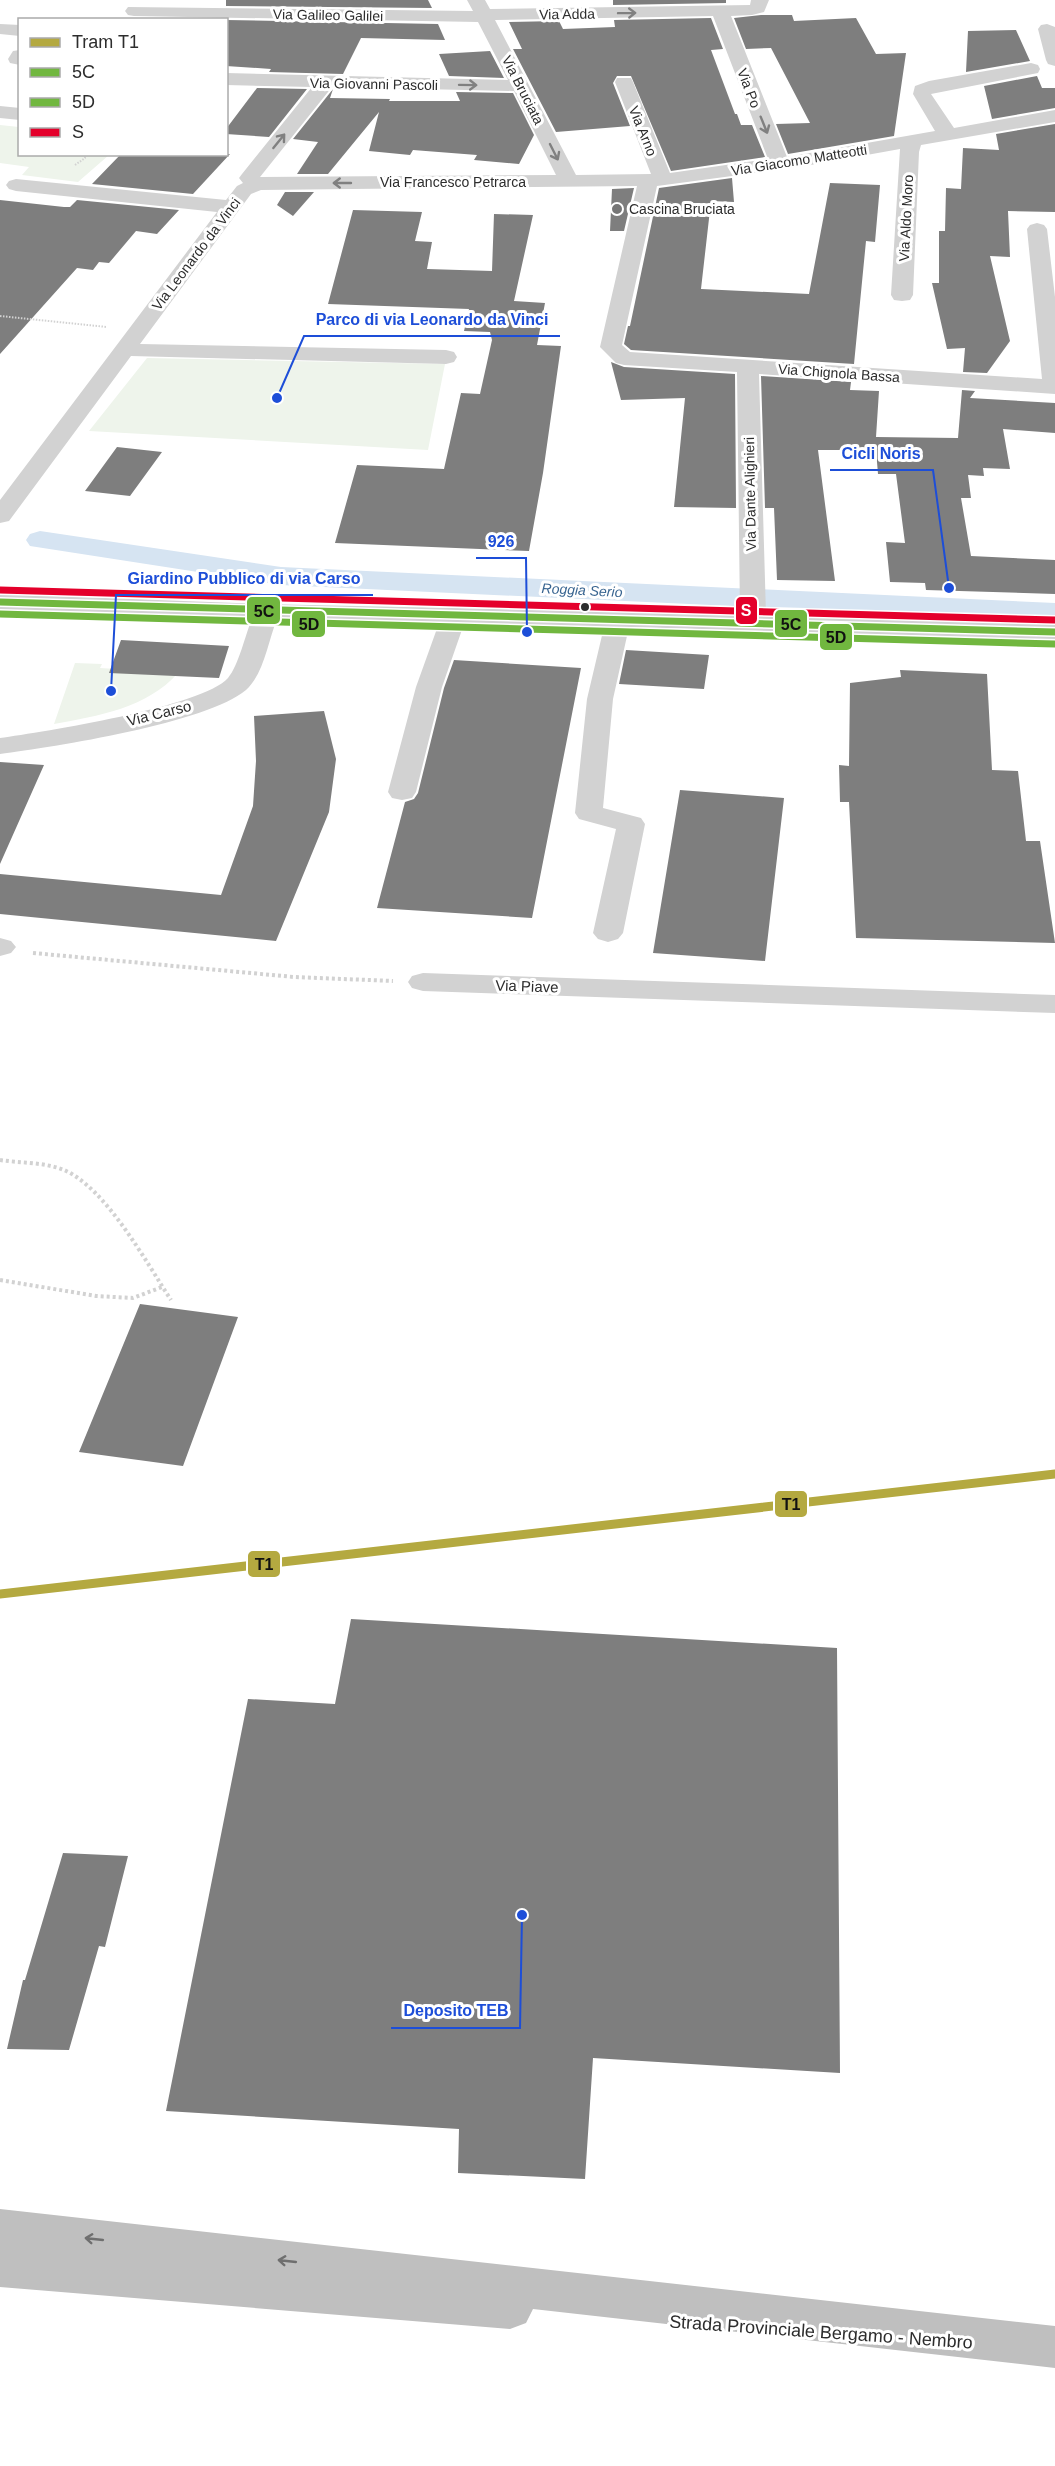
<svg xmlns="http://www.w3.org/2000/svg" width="1055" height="2466" viewBox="0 0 1055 2466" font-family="Helvetica,sans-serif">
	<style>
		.green { fill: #eef4eb }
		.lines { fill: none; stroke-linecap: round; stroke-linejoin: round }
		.canal { fill: #d6e4f2; fill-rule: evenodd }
		.building { fill: #7e7e7e }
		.path-far1 { stroke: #d2d2d2; stroke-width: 2; stroke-dasharray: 1.5 1.5; stroke-linecap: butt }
		.path { stroke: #d2d2d2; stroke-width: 4; stroke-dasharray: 3 3; stroke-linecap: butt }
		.minor { fill: #d2d2d2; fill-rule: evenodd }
		.highway { fill: #bfbfbf; fill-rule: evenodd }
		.bus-1-casing { stroke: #fff; stroke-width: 10 }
		.bus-2-casing { stroke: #fff; stroke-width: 10 }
		.bus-3-casing { stroke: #fff; stroke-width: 10 }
		.bus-1 { stroke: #71b73f; stroke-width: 7 }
		.bus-2 { stroke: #71b73f; stroke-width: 7 }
		.bus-3 { stroke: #e4002b; stroke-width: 7 }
		.tram-1-casing { stroke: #fff; stroke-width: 14 }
		.tram-1 { stroke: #b4a940; stroke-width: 9 }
		.oneway { stroke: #808080 }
		.oneway2 { stroke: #6f6f6f }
		.poi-dot { fill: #767676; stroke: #fff; stroke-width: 2 }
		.bus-dot { fill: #2d2d2d; stroke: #fff; stroke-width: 2 }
		.labels { text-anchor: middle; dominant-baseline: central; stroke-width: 6; stroke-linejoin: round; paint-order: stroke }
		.far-street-label { font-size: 14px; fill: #2d2d2d; stroke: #fff }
		.far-poi-label { font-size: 14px; fill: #2d2d2d; stroke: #fff; text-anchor: start }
		.far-water-label { font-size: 14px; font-style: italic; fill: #396591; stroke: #fff }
		.street-label { font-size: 15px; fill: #2d2d2d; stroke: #fff }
		.near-street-label { font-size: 18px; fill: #2d2d2d; stroke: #fff }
		.leader { fill: none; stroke: #1d4ed8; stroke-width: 2 }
		.callout-dot { fill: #1d4ed8; stroke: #fff; stroke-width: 2 }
		.callout-label { font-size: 16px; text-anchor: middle; font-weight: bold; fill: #1d4ed8; stroke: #fff; stroke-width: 6; stroke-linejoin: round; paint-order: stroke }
		.line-badge { stroke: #fff; stroke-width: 2 }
		.badge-label { font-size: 16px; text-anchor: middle; font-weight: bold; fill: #fff }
		.pale-badge-label { font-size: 16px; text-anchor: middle; font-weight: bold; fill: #111 }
	</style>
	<rect width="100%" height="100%" fill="#fff"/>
	<path class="green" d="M0,125L19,127L20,154L109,155L78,182L22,175L29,167L0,163Z
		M147,358L445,364L428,450L89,431Z
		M75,663L102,664L100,668L178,673C147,708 98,716 54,724Z"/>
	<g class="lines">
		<path class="canal" d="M40,531L281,567L1055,603V621L281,585L30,546L26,540L30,534Z"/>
	</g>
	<path class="building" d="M226,0H428L432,8L226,6Z
		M613,0H726V3L613,5Z
		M761,15H792L794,21L856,18L876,54L906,53L894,136L788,154L776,124L810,123L771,48L746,49L734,18Z
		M711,18L723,49L711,50L735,114H737L741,125H752L765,157L671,171L631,76H617L613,83L630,126L556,132L513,49H522L509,22L559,21L563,29L615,27L614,20Z
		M226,20L438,24L445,40L361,38L343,74L269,72L271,69L226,66Z
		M1016,30L1030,61L966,72L968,31Z
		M490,51L504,78L449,76L439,54Z
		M1037,76L1042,88H1055V108L992,119L984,86Z
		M257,88L307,89L269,137L226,134V129Z
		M333,89L330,98L390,99L389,101H460L456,92L513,93L534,135L519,164L474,160L477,155L413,150L410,155L369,151L379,112L328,174H297L318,142L293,139Z
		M1055,124V212L1008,211L1010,257L990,256L1010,341L987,373L963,372L965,348L947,349L932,283H939V231H945L946,188L961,189L963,148L999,150L996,134Z
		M121,154H230L193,194L92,184Z
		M732,178L734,202L711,201L701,289L809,294L830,183L880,185L875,242L866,241L854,364L631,350L624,344L628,326H630L659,188Z
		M634,188L624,231H610L612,189Z
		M285,192H314L293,216L277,205Z
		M0,200L64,207H70L77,200L179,210L157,234L136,231L109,263L99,262L93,270L77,268L0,354Z
		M353,210L422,212L415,241L432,242L427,269L492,271L494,214L533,215L514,301L545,303L537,345L561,346L543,473L529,551L335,543L357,465L444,469L461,393L480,394L492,340L490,332L464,331L469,309L328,304Z
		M611,362L624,367L735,374L736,508L674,507L685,398L621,400Z
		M761,376L851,382L850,390L879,391L876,437L958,438L962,390L975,391L970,398L1055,403V433L1003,429L1010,469L983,468L984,476L968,475L971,498H961L971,556L1055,560V594L926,590L925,583L890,582L886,542L905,543L896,474H878L876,450H818L835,581L777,580L774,508H765Z
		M117,447L162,452L130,496L85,491Z
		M121,640L229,646L219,678L109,673Z
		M626,650L709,655L704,689L619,684Z
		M454,660L581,668L532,918L377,908L405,802L414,799L418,793L444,688Z
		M900,670L987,674L992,770L1018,771L1026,841H1040L1055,943L856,938L849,802H840L839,765L849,766L850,683L901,677Z
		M324,711L336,759L329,812L276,941L0,914V874L221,895L253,806L256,761L254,716Z
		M0,762L44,765L0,864Z
		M680,790L784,798L765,961L653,953Z
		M140,1304L238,1317L183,1466L79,1452Z
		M351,1619L837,1648L840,2073L593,2058L585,2179L458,2173L459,2129L166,2111L248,1699L335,1704Z
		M63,1853L128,1856L105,1947L99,1946L69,2050L7,2049L23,1980H25Z"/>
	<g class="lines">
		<path class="path-far1" d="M75,165L85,158V154
			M0,316L107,327"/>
		<path class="path" d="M33,953L294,977L393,981
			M0,1160C20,1163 44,1162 64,1170C106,1188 146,1262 171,1300
			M0,1280L96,1296L133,1298L162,1287"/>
		<path class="minor" d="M467,0H485L490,9L750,5L751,0H769L764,12L752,15L731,16L787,157L935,131L913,94L915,86L929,81L1031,63L1038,65L1040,69L1038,73L931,94L954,128L1055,110V122L921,145L919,152L913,295L910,300L902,301L894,300L891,295L900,149L800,167L657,186L622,345L630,352L1042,379L1027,229L1030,225L1037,223L1044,225L1047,229L1055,297V394L759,374L766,615L1055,624V640L629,627L613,699L603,808L641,818L645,824L623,933L618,939L608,942L598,939L593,933L616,829L579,819L575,813L587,699L604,627L464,624L442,687L416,792L412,798L402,800L392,798L388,792L416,687L439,623L277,619C268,641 264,674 246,690C207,723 54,747 0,754V738C43,732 202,707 228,678C239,665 245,635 252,619L0,610V594L263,604L740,614L737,372L624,365L616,363L600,347L637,186L261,190L251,194L140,344L446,350L454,352L457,357L454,362L446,364L131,356L9,521L0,523V500L217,212L16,191L9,189L6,185L9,181L16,179L226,200L237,186L243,183L239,178L242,174L312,87L226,85V73L508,80L478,22L134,16L128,15L125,11L128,7L473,11ZM713,16L768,159L670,173L633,82L631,78H617L615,82L651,174L576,175L495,20ZM332,87L514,91L556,175L260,177Z
			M0,24L20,25V36L0,34Z
			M1047,24L1055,27V66L1048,64L1046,60L1038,29L1041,25Z
			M20,50V65L10,63L8,59L13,51Z
			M0,106L20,108V120L0,118Z
			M0,938L11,941L16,947L11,953L0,956Z
			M423,973L1055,995V1013L423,991L412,988L408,982L412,976Z"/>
		<path class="highway" d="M0,2209L1055,2326V2368L533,2309L526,2323L510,2329L0,2287Z"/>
		<g class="bus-1-casing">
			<path id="bus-1" d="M0,602L1055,632"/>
		</g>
		<g class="bus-2-casing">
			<path id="bus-2" d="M0,614L1055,644"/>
		</g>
		<g class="bus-3-casing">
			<path id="bus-3" d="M0,590L1055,620"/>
		</g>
		<use href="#bus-1" class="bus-1"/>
		<use href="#bus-2" class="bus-2"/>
		<use href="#bus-3" class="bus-3"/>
		<g class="tram-1-casing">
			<path id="tram-1" d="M0,1594L1055,1474"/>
		</g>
		<use href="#tram-1" class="tram-1"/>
	</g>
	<defs><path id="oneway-shaft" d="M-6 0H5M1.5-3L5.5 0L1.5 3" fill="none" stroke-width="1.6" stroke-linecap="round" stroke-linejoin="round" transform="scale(1.5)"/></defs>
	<g class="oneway">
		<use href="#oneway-shaft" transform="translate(627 13) rotate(-1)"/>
		<use href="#oneway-shaft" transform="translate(468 85) rotate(1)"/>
		<use href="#oneway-shaft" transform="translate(764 125) rotate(68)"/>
		<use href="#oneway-shaft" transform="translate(279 141) rotate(-51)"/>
		<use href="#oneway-shaft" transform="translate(554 152) rotate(63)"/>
		<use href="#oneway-shaft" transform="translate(342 183) rotate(180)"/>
	</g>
	<g class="oneway2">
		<use href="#oneway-shaft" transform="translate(94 2239) rotate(-174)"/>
		<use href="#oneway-shaft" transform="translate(287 2261) rotate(-174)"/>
	</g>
	<circle class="poi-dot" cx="617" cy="209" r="6"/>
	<circle class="bus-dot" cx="585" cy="607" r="5"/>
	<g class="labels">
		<g class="far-street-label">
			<text transform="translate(567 14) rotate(-1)">Via Adda</text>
			<text transform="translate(328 15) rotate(1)">Via Galileo Galilei</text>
			<text transform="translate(374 84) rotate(1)">Via Giovanni Pascoli</text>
			<text transform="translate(749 88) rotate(69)">Via Po</text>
			<text transform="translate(523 90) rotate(63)">Via Bruciata</text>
			<text transform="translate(643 131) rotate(68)">Via Arno</text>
			<text transform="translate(799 160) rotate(-9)">Via Giacomo Matteotti</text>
			<text x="453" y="182">Via Francesco Petrarca</text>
			<text transform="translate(906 218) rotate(-87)">Via Aldo Moro</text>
			<text transform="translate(196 254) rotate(-53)">Via Leonardo da Vinci</text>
			<text transform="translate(839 373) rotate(4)">Via Chignola Bassa</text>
			<text transform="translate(750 494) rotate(-91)">Via Dante Alighieri</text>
		</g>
		<g class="far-poi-label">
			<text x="629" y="209">Cascina Bruciata</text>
		</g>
		<g class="far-water-label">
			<text transform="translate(582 590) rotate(3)">Roggia Serio</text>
		</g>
		<g class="street-label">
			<text transform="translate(159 713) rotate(-14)">Via Carso</text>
			<text transform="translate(527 986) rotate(2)">Via Piave</text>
		</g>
		<g class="near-street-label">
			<text transform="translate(821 2332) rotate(4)">Strada Provinciale Bergamo - Nembro</text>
		</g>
	</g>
	<path class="leader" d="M277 398L304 336H560M949 588L933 470H830M527 632L526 558H476M111 691L116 595H373M522 1915L520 2028H391"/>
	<g class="callout-dot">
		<circle cx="277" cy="398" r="6"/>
		<circle cx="949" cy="588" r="6"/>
		<circle cx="527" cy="632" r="6"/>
		<circle cx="111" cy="691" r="6"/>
		<circle cx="522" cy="1915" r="6"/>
	</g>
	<g class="callout-label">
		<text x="432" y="325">Parco di via Leonardo da Vinci</text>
		<text x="881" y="459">Cicli Noris</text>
		<text x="501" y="547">926</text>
		<text x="244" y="584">Giardino Pubblico di via Carso</text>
		<text x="456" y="2016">Deposito TEB</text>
	</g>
	<g class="line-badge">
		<rect x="735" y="596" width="23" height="29" rx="6" fill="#e4002b"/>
		<rect x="246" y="596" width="35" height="29" rx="6" fill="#71b73f"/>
		<rect x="774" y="609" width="34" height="29" rx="6" fill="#71b73f"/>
		<rect x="291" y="610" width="35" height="28" rx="6" fill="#71b73f"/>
		<rect x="819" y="623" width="34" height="28" rx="6" fill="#71b73f"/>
		<rect x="774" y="1490" width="34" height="28" rx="6" fill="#b4a940"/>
		<rect x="247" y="1550" width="34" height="28" rx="6" fill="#b4a940"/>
	</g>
	<g class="badge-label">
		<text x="746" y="616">S</text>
	</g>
	<g class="pale-badge-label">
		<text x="264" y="617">5C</text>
		<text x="791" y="630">5C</text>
		<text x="309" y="630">5D</text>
		<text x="836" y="643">5D</text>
		<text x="791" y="1510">T1</text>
		<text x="264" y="1570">T1</text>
	</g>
	<rect x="18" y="18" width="210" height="138" fill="#ffffff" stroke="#ababab" stroke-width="1.5"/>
	<rect x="30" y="38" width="30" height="9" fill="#b4a940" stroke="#ababab" stroke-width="1.5"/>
	<text x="72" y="48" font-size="18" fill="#2d2d2d">Tram T1</text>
	<rect x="30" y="68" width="30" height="9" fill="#71b73f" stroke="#ababab" stroke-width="1.5"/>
	<text x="72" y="78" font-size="18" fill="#2d2d2d">5C</text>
	<rect x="30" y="98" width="30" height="9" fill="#71b73f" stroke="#ababab" stroke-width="1.5"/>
	<text x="72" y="108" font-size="18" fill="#2d2d2d">5D</text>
	<rect x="30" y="128" width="30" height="9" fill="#e4002b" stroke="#ababab" stroke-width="1.5"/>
	<text x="72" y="138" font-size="18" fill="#2d2d2d">S</text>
</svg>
